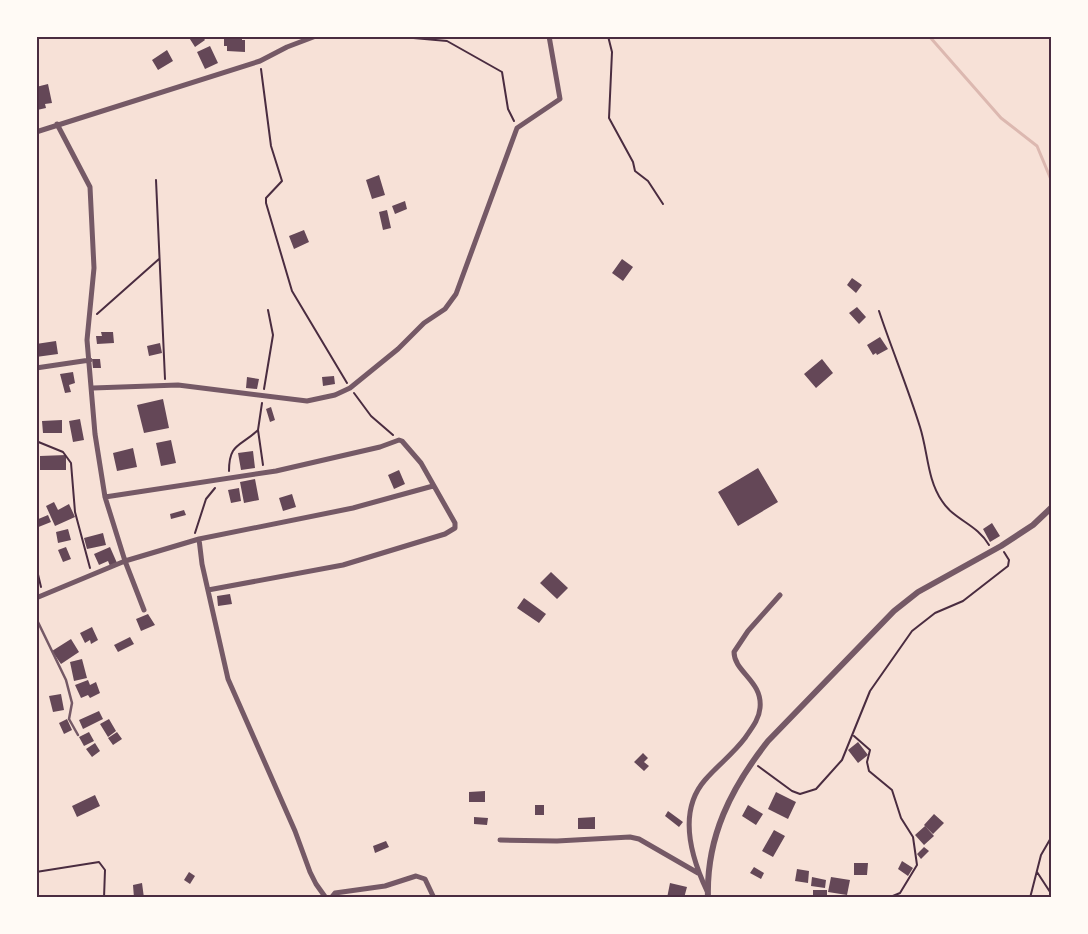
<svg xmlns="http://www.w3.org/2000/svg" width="1088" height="934" viewBox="0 0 1088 934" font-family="'Public Sans',sans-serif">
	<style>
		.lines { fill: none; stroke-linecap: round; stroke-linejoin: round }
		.stream { stroke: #dcb8b0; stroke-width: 3 }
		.building { fill: #644757 }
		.path { stroke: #4a2c40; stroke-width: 2 }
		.service { stroke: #755966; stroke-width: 2.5 }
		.minor { stroke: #755966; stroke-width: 5 }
		.tertiary { stroke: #755966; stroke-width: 6 }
		.neatline { fill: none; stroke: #4a2c40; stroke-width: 2 }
	</style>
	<rect width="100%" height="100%" fill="#f7e1d7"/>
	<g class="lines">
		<path class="stream" d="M929,36L1001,118L1037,146L1052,182"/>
	</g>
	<path class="building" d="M188,36H202L205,40L195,47Z
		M224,36H242V40H245V52L227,51V46H224Z
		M210,46L218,63L205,69L197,52Z
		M167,50L173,61L158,70L152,60Z
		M48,84L52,103L45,104L46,108L37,110L36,87Z
		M379,175L385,195L372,199L366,180Z
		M405,201L407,209L395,214L392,206Z
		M387,210L391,228L383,230L379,212Z
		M304,230L309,242L294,249L289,236Z
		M622,259L633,267L623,281L612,273Z
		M852,278L862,285L856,293L847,285Z
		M857,307L866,317L859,324L849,313Z
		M101,332H113L114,343L97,344L96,336H102Z
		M880,337L888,349L877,355L876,353L873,355L867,345Z
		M56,341L58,354L36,357V344Z
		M160,343L162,353L149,356L147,346Z
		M92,359H100L101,368H93Z
		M822,359L833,373L816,388L804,374Z
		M73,372L75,383L69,385L71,392L65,393L60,374Z
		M334,376L335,384L323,386L322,377Z
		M247,377L259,379L257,389L246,388Z
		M163,399L169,428L144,433L137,405Z
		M271,407L275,420L270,422L266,409Z
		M80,419L84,440L73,442L69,421Z
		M62,420V433H43L42,421Z
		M171,440L176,463L161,466L156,443Z
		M133,448L137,467L117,471L113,453Z
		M253,451L255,468L241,470L238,453Z
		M66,455V470H40V456Z
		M758,468L778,502L738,526L718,492Z
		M399,470L405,484L394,489L388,475Z
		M255,479L259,500L244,503L240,482Z
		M239,488L241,501L231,503L228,490Z
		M292,494L296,507L283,511L279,498Z
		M54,502L58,510L69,504L75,517L55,526L46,506Z
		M184,510L186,515L171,519L170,514Z
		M48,515L51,522L36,528V520Z
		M992,523L1000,536L990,542L983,529Z
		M68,529L71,540L58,543L56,532Z
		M103,533L106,545L87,549L84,538Z
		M66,547L71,559L63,562L58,550Z
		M110,547L117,563L110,566L108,561L99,565L94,554Z
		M551,572L568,588L557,599L540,583Z
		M230,594L232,604L218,606L217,596Z
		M524,598L546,614L539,623L517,608Z
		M148,614L155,625L141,631L136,619Z
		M92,627L98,640L91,644L90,640L85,643L80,633Z
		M130,637L134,644L118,652L114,645Z
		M71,639L79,652L61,664L52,651Z
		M82,659L87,678L74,681L70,662Z
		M88,680L90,685L96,682L100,693L90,698L88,695L81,698L75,685Z
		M61,694L64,710L53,712L49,696Z
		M99,711L103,719L83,729L79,720Z
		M67,719L72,730L64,734L59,723Z
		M109,719L116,731L108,737L100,724Z
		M89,732L94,741L84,746L79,737Z
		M117,732L122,739L113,745L108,738Z
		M858,742L868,755L858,763L848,750Z
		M95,743L100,751L92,757L86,749Z
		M643,753L648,758L644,762L649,766L644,771L634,762Z
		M485,791V802H469V792Z
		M776,792L796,802L788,819L768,809Z
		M95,795L100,806L77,817L72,806Z
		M535,805H544V815H535Z
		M748,805L763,814L756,825L742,816Z
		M668,811L683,822L679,827L665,816Z
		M934,814L944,823L933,834L924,825Z
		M474,817L488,818L487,825L474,824Z
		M595,817V829H578V818Z
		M925,826L934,836L924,845L915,835Z
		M774,830L785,836L773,857L762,851Z
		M386,841L389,847L375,853L373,846Z
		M924,847L929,851L921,859L917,854Z
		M902,861L913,868L908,876L898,869Z
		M854,863H868L867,875H854Z
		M754,867L764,873L761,879L750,873Z
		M797,869L809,871L808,883L795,881Z
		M189,872L195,876L190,884L184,880Z
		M812,877L826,880L825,888L811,886Z
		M831,877L850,880L847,895L828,892Z
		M142,883L144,898H134L133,885Z
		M670,883L687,887L684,898H667Z
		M813,890H827V898H813Z"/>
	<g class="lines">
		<path class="path" d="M391,36L447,41L502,72L508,109L514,121
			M608,36L612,52L609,118L633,162L635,171L648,181L663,204
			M261,69L271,146L282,181L266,198V203L292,291L347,383
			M156,180L165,379
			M879,311C892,350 908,388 920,427C928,452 927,479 942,501C954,520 977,524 989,545
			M97,314L159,259
			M264,389L273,335L268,310
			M354,393L371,416L393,435
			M262,403L258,430L263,465
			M36,441L63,452L71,463L75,512L90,568
			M229,471C229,443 240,447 258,430
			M195,533L206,499L215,488
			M36,566L41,587
			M854,736L870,750L867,762L869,771L892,790L901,818L913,837L917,865L900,893L888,898
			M758,766L792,791L800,794L816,789L842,760L870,691L912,631L935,613L963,601L1008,566L1009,560L1004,552
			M36,872L99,862L105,870L104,898
			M1037,872L1052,895
			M1030,898L1041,855L1052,836"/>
		<path class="service" d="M36,618L66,680L72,703L69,719L78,735"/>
		<path class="minor" d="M57,124L90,187L94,268L87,340L95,434L105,497L125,561L144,610
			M36,132L260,61L287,47L316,36
			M36,368L90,360
			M93,388L178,385L307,401L335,395L350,388L398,349L424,323L445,309L456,294L517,128L560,99L549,36
			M105,497L276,471L380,447L399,440L402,441L421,463L455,523V528L445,534L343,565L208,590
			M199,539L202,564L228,679L295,831L310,872L316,884L326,898
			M36,598L125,561L199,539L353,508L433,486
			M500,840L557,841L630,837L639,839L698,873
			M707,891C691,857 677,812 705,780C718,765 733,754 745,738C751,729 759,720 760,708C763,681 734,672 734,652L748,631L780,595
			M331,898L335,893L385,886L416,876L425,879L434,898"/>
		<path class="tertiary" d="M708,898C706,837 731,788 768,741L894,611L918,592L1001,546L1033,525L1052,507"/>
	</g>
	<rect width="1088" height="934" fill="none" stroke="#fffaf5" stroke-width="75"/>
	<rect x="38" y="38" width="1012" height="858" class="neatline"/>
</svg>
